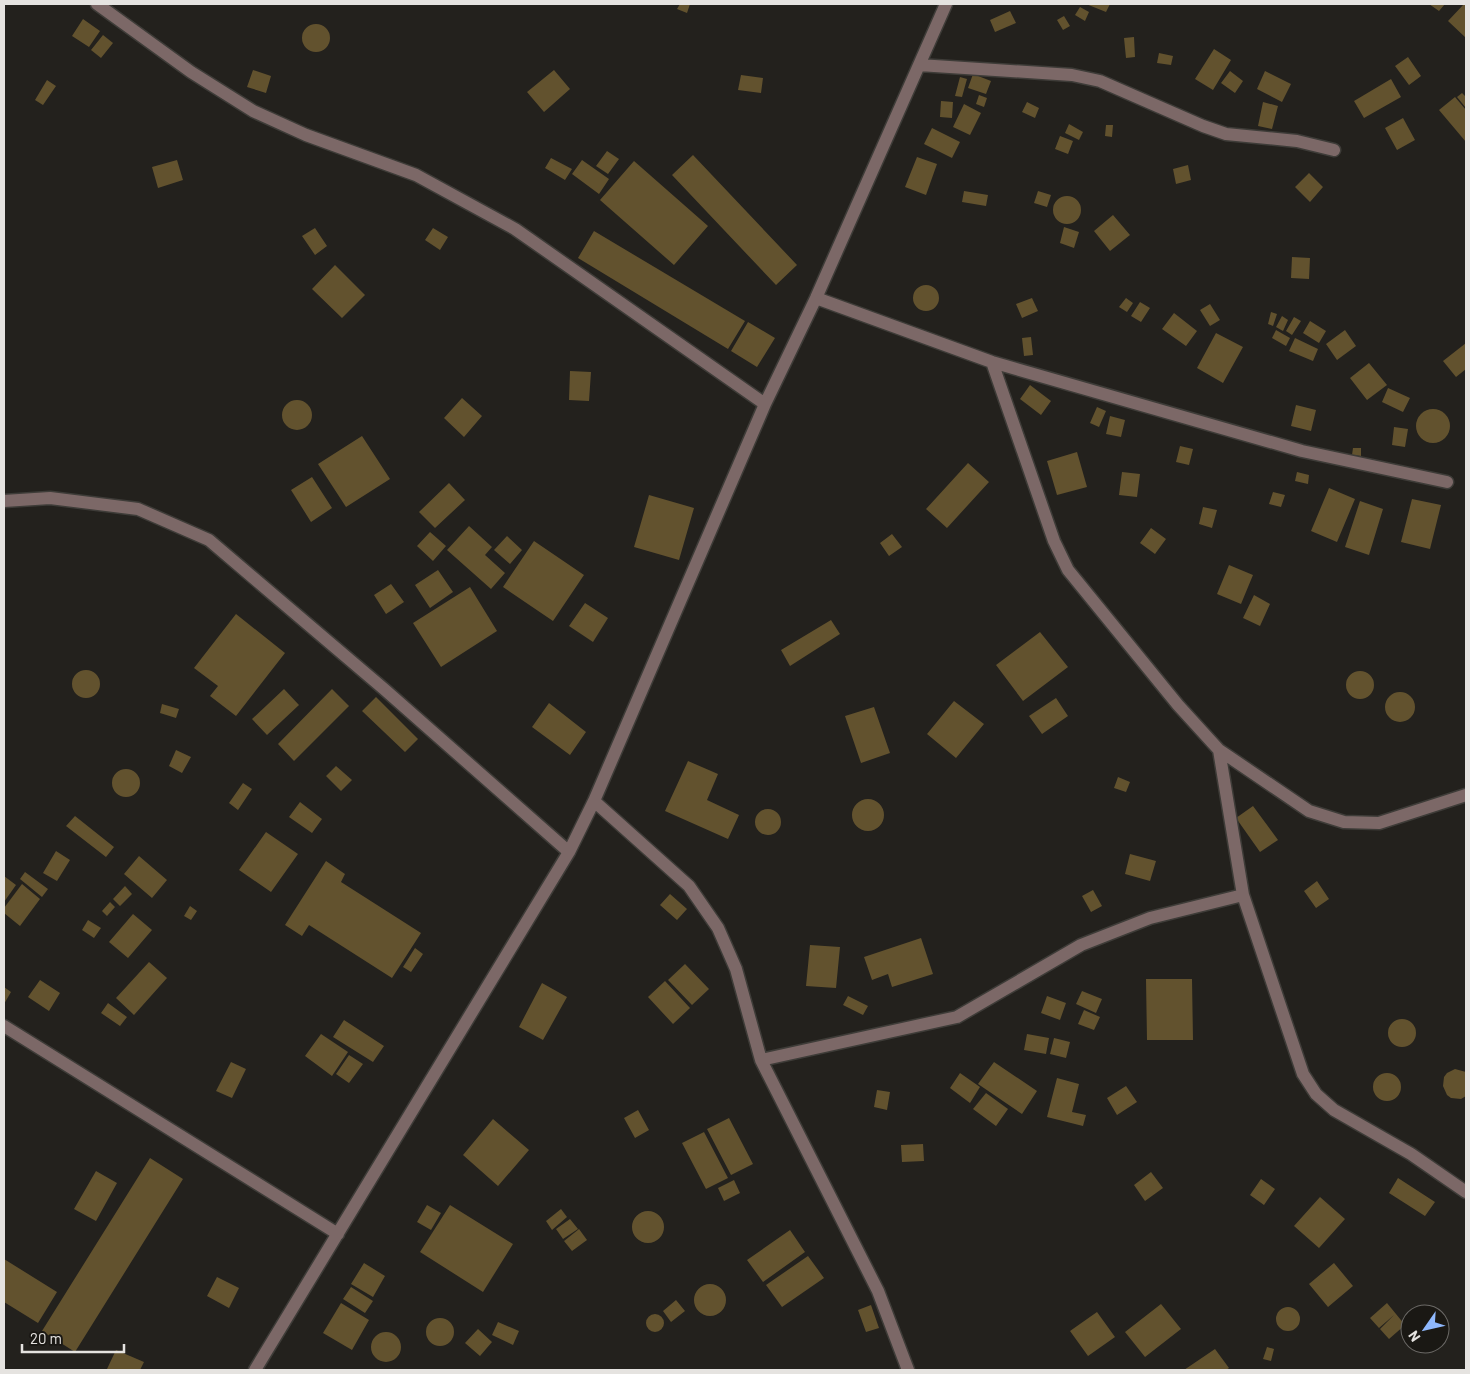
<svg xmlns="http://www.w3.org/2000/svg" width="1470" height="1374" viewBox="0 0 1470 1374" font-family="Barlow,sans-serif">
	<style>
		.building { fill: #62522e }
		.lines { fill: none; stroke-linecap: round; stroke-linejoin: round }
		.minor-casing { stroke: #3e3c38; stroke-width: 15 }
		.minor { stroke: #7c6867; stroke-width: 12 }
	</style>
	<rect width="100%" height="100%" fill="#23211d"/>
	<path class="building" d="M680,4H690L687,13L677,9Z
		M1086,4H1110L1106,12Z
		M1429,4H1445L1439,11Z
		M1464,4H1466V38L1448,21Z
		M1080,7L1089,12L1085,21L1075,15Z
		M1010,11L1016,23L995,32L990,20Z
		M1064,16L1070,26L1063,30L1057,20Z
		M83,19L100,31L89,47L72,36Z
		M302 38a14 14 0 1 1 28 0a14 14 0 1 1-28 0Z
		M103,35L113,43L101,58L91,50Z
		M1134,37L1135,57L1126,58L1124,38Z
		M1214,49L1231,60L1213,90L1195,79Z
		M1159,53L1173,56L1171,65L1157,63Z
		M1408,57L1421,76L1409,85L1395,66Z
		M253,70L271,76L266,93L247,87Z
		M554,70L570,89L544,112L527,92Z
		M1230,71L1243,81L1235,93L1221,83Z
		M1265,71L1291,84L1282,102L1257,89Z
		M973,74L991,81L986,94L968,88Z
		M741,75L763,78L761,93L738,90Z
		M960,77L967,79L962,97L955,96Z
		M1391,79L1401,97L1364,118L1354,101Z
		M47,80L56,86L43,105L35,100Z
		M1462,93L1466,97V108L1457,97Z
		M979,95L987,98L984,107L976,104Z
		M1455,97L1466,110V142L1439,110Z
		M941,101L953,102L952,118L940,117Z
		M1027,102L1039,108L1035,118L1022,112Z
		M1263,102L1278,106L1272,129L1258,126Z
		M964,104L981,113L970,135L953,127Z
		M1403,118L1415,140L1397,150L1385,128Z
		M1069,124L1083,132L1079,140L1065,133Z
		M1106,125H1113L1112,137L1105,136Z
		M932,128L960,142L952,158L924,144Z
		M1060,136L1073,141L1068,154L1055,149Z
		M607,151L619,159L608,174L596,166Z
		M693,155L797,265L776,285L672,175Z
		M917,157L937,164L926,195L905,187Z
		M551,158L572,169L565,180L545,168Z
		M177,160L183,180L158,188L152,167Z
		M582,160L609,179L599,194L572,174Z
		M634,161L708,226L674,265L600,200Z
		M1188,165L1191,180L1176,184L1173,169Z
		M1309,173L1323,187L1310,202L1295,187Z
		M964,191L988,195L986,206L962,202Z
		M1038,191L1051,195L1047,207L1034,203Z
		M1053 210a14 14 0 1 1 28 0a14 14 0 1 1-28 0Z
		M1113,215L1130,235L1110,251L1094,231Z
		M1064,227L1079,232L1074,248L1060,243Z
		M315,228L327,246L315,255L302,236Z
		M433,228L448,237L440,250L425,240Z
		M594,231L745,321L728,349L578,258Z
		M1292,257L1310,258L1309,279L1291,278Z
		M335,265L365,295L342,318L312,289Z
		M913 298a13 13 0 1 1 26 0a13 13 0 1 1-26 0Z
		M1032,298L1038,311L1022,318L1016,304Z
		M1126,298L1133,303L1127,312L1119,307Z
		M1140,302L1150,308L1141,322L1131,316Z
		M1210,304L1220,320L1210,326L1200,310Z
		M1271,312L1277,314L1273,326L1268,324Z
		M1174,313L1197,331L1186,346L1162,329Z
		M1282,316L1288,320L1283,331L1276,327Z
		M1294,317L1301,321L1292,335L1286,331Z
		M1310,321L1326,331L1319,343L1303,333Z
		M748,322L775,338L757,367L731,351Z
		M1276,330L1290,338L1286,346L1272,338Z
		M1345,330L1356,346L1337,360L1326,344Z
		M1216,333L1243,347L1223,383L1197,368Z
		M1031,337L1033,355L1024,356L1022,338Z
		M1295,338L1318,349L1313,361L1289,351Z
		M1466,343V369L1456,377L1443,361Z
		M1369,363L1387,385L1367,400L1350,378Z
		M570,371L591,372L589,401L569,400Z
		M1030,385L1051,401L1041,415L1020,399Z
		M1388,388L1410,398L1403,412L1382,402Z
		M462,398L482,416L464,437L444,418Z
		M282 415a15 15 0 1 1 30 0a15 15 0 1 1-30 0Z
		M1296,405L1316,410L1311,431L1291,426Z
		M1097,407L1106,411L1099,427L1090,423Z
		M1416 426a17 17 0 1 1 34 0a17 17 0 1 1-34 0Z
		M1110,416L1125,420L1121,437L1106,434Z
		M1394,427L1408,429L1405,447L1392,445Z
		M362,436L390,479L346,507L318,464Z
		M1180,446L1193,449L1189,465L1176,462Z
		M1353,448H1361V456L1352,455Z
		M1077,452L1087,487L1057,495L1047,461Z
		M968,463L989,482L947,528L926,509Z
		M1122,472L1140,474L1137,497L1119,495Z
		M1297,472L1309,475L1308,484L1295,481Z
		M312,477L332,508L311,522L291,490Z
		M449,483L465,500L435,528L419,512Z
		M1329,488L1355,499L1337,542L1311,531Z
		M1273,492L1285,495L1281,507L1269,504Z
		M649,495L694,508L679,560L634,547Z
		M1412,499L1441,505L1430,549L1401,542Z
		M1360,501L1383,509L1369,555L1345,547Z
		M1203,507L1217,510L1212,528L1199,524Z
		M469,526L492,547L485,555L505,573L491,589L447,550Z
		M1151,528L1166,539L1155,554L1140,543Z
		M430,532L446,546L433,561L417,546Z
		M892,534L902,547L889,556L880,543Z
		M507,536L522,550L510,564L494,550Z
		M534,541L584,575L553,621L503,587Z
		M1229,565L1253,575L1241,604L1217,594Z
		M438,570L453,592L430,608L415,585Z
		M391,584L404,602L386,614L374,595Z
		M470,587L497,631L441,667L413,623Z
		M1254,595L1270,604L1260,626L1243,618Z
		M585,603L608,618L593,642L569,626Z
		M236,614L285,653L236,716L210,696L218,686L194,668Z
		M831,620L840,634L790,666L781,650Z
		M1040,632L1068,667L1023,701L996,665Z
		M72 684a14 14 0 1 1 28 0a14 14 0 1 1-28 0Z
		M1346 685a14 14 0 1 1 28 0a14 14 0 1 1-28 0Z
		M284,689L299,705L267,735L252,719Z
		M332,689L349,706L294,761L278,744Z
		M1385 707a15 15 0 1 1 30 0a15 15 0 1 1-30 0Z
		M376,697L418,739L405,752L362,711Z
		M1056,698L1068,716L1042,734L1029,716Z
		M954,701L984,724L956,758L927,734Z
		M549,703L586,732L570,755L532,727Z
		M162,704L179,709L176,718L160,713Z
		M874,707L890,753L861,763L845,716Z
		M176,750L191,757L182,773L169,766Z
		M688,761L718,774L707,800L739,815L728,839L665,811Z
		M336,766L352,780L341,791L326,776Z
		M112 783a14 14 0 1 1 28 0a14 14 0 1 1-28 0Z
		M1118,777L1130,782L1126,792L1114,788Z
		M243,783L252,789L238,810L229,803Z
		M852 815a16 16 0 1 1 32 0a16 16 0 1 1-32 0Z
		M300,802L322,819L312,833L289,817Z
		M1253,806L1278,840L1260,852L1236,818Z
		M755 822a13 13 0 1 1 26 0a13 13 0 1 1-26 0Z
		M75,816L114,847L106,857L66,826Z
		M266,832L298,854L271,892L239,870Z
		M56,851L70,860L57,881L43,873Z
		M1130,854L1156,861L1150,881L1125,874Z
		M139,856L167,880L152,898L124,874Z
		M326,861L345,874L341,882L421,933L392,978L309,925L302,936L285,925Z
		M25,872L48,889L42,897L20,879Z
		M4,876L16,885L4,902Z
		M1317,881L1329,899L1316,908L1304,891Z
		M22,884L40,899L20,926L4,913V908Z
		M125,886L132,894L120,906L113,899Z
		M1093,890L1102,906L1091,912L1082,896Z
		M670,894L687,909L677,920L660,905Z
		M110,902L115,907L107,916L102,911Z
		M190,906L197,911L191,920L184,916Z
		M133,914L152,930L128,958L109,942Z
		M88,920L101,928L94,938L82,930Z
		M921,938L933,974L892,987L888,974L872,980L864,957Z
		M810,945L840,947L836,988L806,986Z
		M415,948L423,954L411,972L403,967Z
		M149,962L167,978L134,1015L116,998Z
		M685,964L709,989L692,1005L668,980Z
		M1146,979H1192L1193,1040H1147Z
		M40,980L60,993L49,1011L28,997Z
		M665,981L690,1008L673,1024L648,997Z
		M542,983L567,997L543,1040L519,1027Z
		M4,987L11,992L4,1004Z
		M1082,991L1102,999L1096,1013L1076,1004Z
		M848,996L868,1006L863,1015L843,1005Z
		M1047,996L1066,1003L1060,1020L1041,1013Z
		M108,1003L127,1017L120,1026L101,1013Z
		M1084,1010L1100,1017L1094,1030L1078,1024Z
		M1388 1033a14 14 0 1 1 28 0a14 14 0 1 1-28 0Z
		M344,1020L384,1046L373,1062L333,1037Z
		M321,1034L348,1052L332,1076L305,1056Z
		M1027,1034L1049,1038L1046,1054L1024,1050Z
		M1054,1038L1070,1042L1066,1058L1050,1054Z
		M349,1055L363,1064L349,1083L336,1074Z
		M231,1062L246,1069L232,1098L216,1091Z
		M994,1062L1037,1091L1022,1114L978,1084Z
		M1455,1069L1466,1072V1096L1461,1099L1451,1098L1447,1095L1443,1086L1444,1077L1447,1073Z
		M1373 1087a14 14 0 1 1 28 0a14 14 0 1 1-28 0Z
		M960,1073L980,1087L970,1103L950,1088Z
		M1057,1078L1079,1084L1072,1112L1086,1115L1083,1126L1047,1117Z
		M1126,1086L1137,1102L1117,1115L1107,1098Z
		M877,1090L890,1092L887,1110L874,1107Z
		M986,1093L1008,1109L996,1126L973,1109Z
		M638,1110L649,1130L635,1138L624,1118Z
		M729,1118L753,1164L731,1175L707,1129Z
		M493,1119L529,1150L498,1186L463,1155Z
		M704,1132L728,1178L706,1189L682,1143Z
		M923,1144L924,1161L902,1162L901,1145Z
		M150,1158L183,1179L75,1352L42,1331Z
		M96,1171L117,1183L96,1221L74,1209Z
		M1151,1172L1163,1188L1145,1201L1134,1185Z
		M1398,1178L1435,1202L1425,1216L1389,1193Z
		M1261,1179L1275,1189L1264,1205L1250,1195Z
		M734,1180L740,1193L724,1201L718,1188Z
		M1320,1197L1345,1219L1319,1248L1294,1226Z
		M427,1205L441,1213L431,1230L417,1222Z
		M450,1205L513,1244L483,1292L420,1252Z
		M561,1209L567,1217L552,1230L546,1221Z
		M632 1227a16 16 0 1 1 32 0a16 16 0 1 1-32 0Z
		M570,1219L578,1229L563,1239L556,1229Z
		M579,1229L587,1240L572,1251L564,1241Z
		M790,1230L805,1252L763,1282L747,1260Z
		M808,1256L824,1278L782,1307L766,1285Z
		M4,1259L57,1292L38,1323L4,1302Z
		M364,1263L385,1276L373,1297L351,1284Z
		M1334,1263L1353,1286L1328,1307L1309,1284Z
		M217,1277L239,1288L229,1308L207,1296Z
		M694 1300a16 16 0 1 1 32 0a16 16 0 1 1-32 0Z
		M351,1287L373,1301L365,1313L343,1299Z
		M676,1300L685,1311L671,1322L663,1311Z
		M341,1303L369,1320L352,1350L323,1333Z
		M1387,1303L1405,1325L1389,1339L1380,1329L1394,1315L1379,1328L1370,1318Z
		M1161,1304L1181,1329L1145,1357L1125,1332Z
		M871,1305L879,1328L866,1332L858,1310Z
		M1276 1319a12 12 0 1 1 24 0a12 12 0 1 1-24 0Z
		M1097,1312L1115,1337L1088,1356L1070,1331Z
		M646 1323a9 9 0 1 1 18 0a9 9 0 1 1-18 0Z
		M426 1332a14 14 0 1 1 28 0a14 14 0 1 1-28 0Z
		M498,1322L519,1331L513,1345L492,1335Z
		M478,1329L492,1342L480,1356L465,1343Z
		M371 1347a15 15 0 1 1 30 0a15 15 0 1 1-30 0Z
		M1267,1347L1274,1349L1271,1361L1263,1359Z
		M1215,1349L1229,1368L1226,1370H1184Z
		M116,1350L144,1362L140,1370H110L107,1369Z"/>
	<g class="lines">
		<g class="minor-casing">
			<path id="minor" d="M97,4L191,72L253,111L306,135L416,175L515,229L765,404
				M919,65L1072,75L1100,81L1203,126L1226,134L1297,141L1334,150
				M816,298L992,362L1302,451L1447,482
				M992,362L1054,541L1068,570L1178,705L1219,750L1309,811L1344,822L1379,823L1466,795
				M4,501L50,498L138,509L209,540L384,689L569,852
				M1219,750L1243,895L1303,1074L1316,1094L1334,1110L1411,1154L1466,1192
				M594,801L689,886L718,928L736,969L761,1060L957,1017L1081,945L1150,918L1243,895
				M4,1026L338,1234
				M761,1060L878,1291L908,1370
				M255,1370L569,852L594,801L765,404L816,298L946,4"/>
		</g>
		<use href="#minor" class="minor"/>
	</g>
	<rect width="1470" height="1374" fill="none" stroke="#e5e3e0" stroke-width="10"/>
	<g transform="translate(1425 1329) rotate(236)"><circle r="24" fill="#1a1814" stroke="#6b6966"/>
	<path d="M0-4L9 19L0 12L-9 19Z" fill="#8fb8fd"/>
	<text y="-8" font-size="14" font-weight="bold" text-anchor="middle" fill="#e5e3e0">N</text>
	</g>
	<path d="M22 1344v8h102v-8" fill="none" stroke="#e5e3e0" stroke-width="2.5"/>
	<text x="30" y="1344" font-size="15" fill="#e5e3e0" stroke="#1a1814" stroke-width="4" paint-order="stroke">20 m</text>
</svg>
